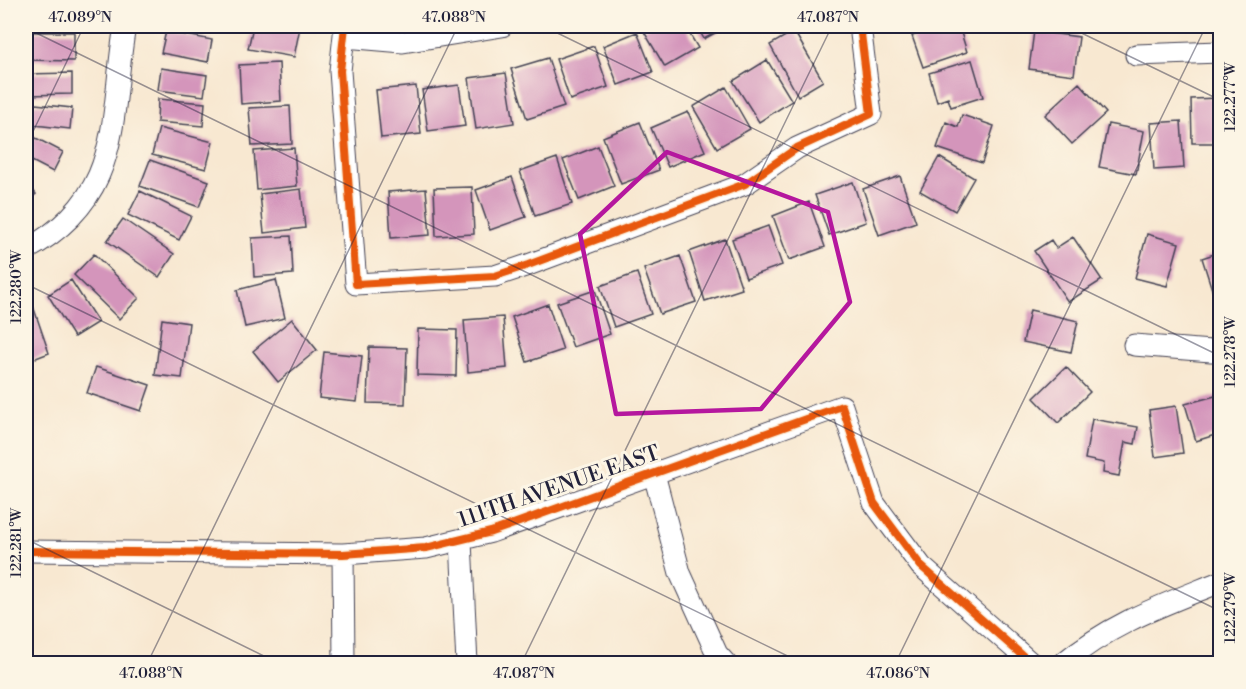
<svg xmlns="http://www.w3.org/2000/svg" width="1246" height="689" viewBox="0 0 1246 689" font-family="'Libre Bodoni',serif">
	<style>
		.building { fill: #d495bb }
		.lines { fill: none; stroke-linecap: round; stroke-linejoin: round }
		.minor-casing { stroke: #424052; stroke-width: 23 }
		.minor { stroke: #fff; stroke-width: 21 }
		.cycleway-casing { stroke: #fcf5e5; stroke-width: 11 }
		.cycleway { stroke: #e8590c; stroke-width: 8 }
		.marked { fill: none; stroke: #b5179e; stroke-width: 4.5; stroke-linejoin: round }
		.ticks { fill: none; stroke: #22223b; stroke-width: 1.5; stroke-opacity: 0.45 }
		.labels { text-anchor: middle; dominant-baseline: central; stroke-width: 6; stroke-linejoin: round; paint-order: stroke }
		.street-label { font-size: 21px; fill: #22223b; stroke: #fcf5e5 }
		.neatline { fill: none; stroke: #22223b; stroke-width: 2 }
		.ticks-label { font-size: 15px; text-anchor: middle; fill: #22223b }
	</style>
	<rect width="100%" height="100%" fill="#fcf5e5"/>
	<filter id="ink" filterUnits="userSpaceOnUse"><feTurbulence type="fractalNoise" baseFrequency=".0167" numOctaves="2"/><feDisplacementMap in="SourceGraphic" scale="12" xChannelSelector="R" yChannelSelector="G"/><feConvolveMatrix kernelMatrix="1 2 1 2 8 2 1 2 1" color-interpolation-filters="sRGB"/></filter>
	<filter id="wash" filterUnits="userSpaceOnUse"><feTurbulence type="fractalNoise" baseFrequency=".008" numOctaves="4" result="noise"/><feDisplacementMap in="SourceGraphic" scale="24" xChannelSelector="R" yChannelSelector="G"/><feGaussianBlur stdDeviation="1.35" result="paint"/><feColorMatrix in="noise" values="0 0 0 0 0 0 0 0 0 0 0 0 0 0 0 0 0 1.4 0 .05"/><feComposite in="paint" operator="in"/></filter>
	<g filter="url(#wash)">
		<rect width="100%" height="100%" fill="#f8e8d1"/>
		<g id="blocks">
			<path class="building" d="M179,26H215L213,33Z
				M253,26L300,27L294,57L248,49Z
				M651,26H685L698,48L665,67L643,30Z
				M697,26H728L704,39Z
				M942,26H959L967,52L923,67L912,36Z
				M166,31L212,40L208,62L161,53Z
				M794,31L823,81L798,96L770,45Z
				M1034,31L1079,37L1074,75L1029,69Z
				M26,32H74V61L26,60Z
				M637,32L653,72L618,85L603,46Z
				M594,46L608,87L570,100L556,59Z
				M548,58L564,107L527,119L511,69Z
				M767,60L792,101L759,122L733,81Z
				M972,60L983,97L951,107L948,98L937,102L929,73Z
				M279,63L281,101L241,104L239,65Z
				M161,68L207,75L204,96L158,90Z
				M72,73V94L26,95V74Z
				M506,73L514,123L476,129L469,78Z
				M1079,83L1106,113L1072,144L1045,115Z
				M459,85L465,126L428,131L422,90Z
				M416,86L421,134L381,138L376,90Z
				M726,87L750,129L717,148L693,107Z
				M1220,98V143H1192L1191,99Z
				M158,99L205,103L203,126L157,122Z
				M26,103L72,108L70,129L26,124Z
				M290,106L292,144L252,146L249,108Z
				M688,112L705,151L668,167L651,128Z
				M962,115L994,126L982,163L937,148L946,122L958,127Z
				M1181,121L1184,168L1154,170L1151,123Z
				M640,122L659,170L621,184L603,137Z
				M1108,124L1144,131L1136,174L1099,167Z
				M159,128L213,142L206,169L152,155Z
				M26,133L63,152L53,172L26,158Z
				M598,146L614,186L579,200L563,160Z
				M294,148L297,186L257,190L254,151Z
				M939,157L974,178L955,211L920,191Z
				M557,158L572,204L535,216L520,171Z
				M150,160L209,181L199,207L140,186Z
				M900,176L916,222L879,235L863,189Z
				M512,177L526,217L490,230L476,190Z
				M26,181L36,194L26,202Z
				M853,182L866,222L829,235L815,195Z
				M472,187L474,234L436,236L434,188Z
				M301,189L305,228L264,233L260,194Z
				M426,189L430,235L391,238L388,192Z
				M140,191L191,216L179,240L128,215Z
				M809,202L825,247L789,260L773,216Z
				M123,219L174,254L159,277L107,241Z
				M768,226L782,265L746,278L732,239Z
				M1147,234L1179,243L1167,286L1135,278Z
				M291,236L293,274L254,277L252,238Z
				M1073,237L1102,280L1068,302L1034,251L1051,240L1056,248Z
				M725,239L742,289L705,301L689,252Z
				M1220,252V297L1215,299L1202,258Z
				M94,254L139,298L119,319L74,275Z
				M680,256L696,302L660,314L644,269Z
				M637,273L651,314L614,327L600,286Z
				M71,280L98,322L74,337L48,295Z
				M276,280L285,318L245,327L237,290Z
				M595,290L610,334L573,347L557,303Z
				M548,304L563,350L527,362L512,317Z
				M33,306L49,353L26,362V309Z
				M1030,310L1078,321L1071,352L1023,342Z
				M503,317L507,368L468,372L464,320Z
				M162,319L189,323L182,378L155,375Z
				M292,319L317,350L278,382L253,351Z
				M418,329L457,330L456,376L417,375Z
				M369,347L407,348L405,404L367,403Z
				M324,352L362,356L357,402L319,398Z
				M96,367L150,385L141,411L87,393Z
				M1066,367L1090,392L1058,423L1034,398Z
				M1219,395L1220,441L1218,434L1196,441L1185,404Z
				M1176,406L1183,453L1155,457L1149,410Z
				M1092,419L1138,427L1135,444L1125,442L1119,476L1103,473L1104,463L1085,459Z"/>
		</g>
	</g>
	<g filter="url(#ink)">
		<use href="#blocks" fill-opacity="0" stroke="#424052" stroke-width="1.5"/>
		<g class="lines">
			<g class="minor-casing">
				<path id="minor" d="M345,26L340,71L356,284L495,276L528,265L745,184L797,148L871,114L860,26
					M345,37L403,42L502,26
					M1136,55L1220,52
					M26,250C125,196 109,119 125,26
					M1134,345L1211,351L1220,348
					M654,474L680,573L717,654L726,664
					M461,541L467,664
					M26,551L343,554L426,548L491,532L842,406L874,503L921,566L1032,664
					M343,554L344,664
					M1062,664C1113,622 1161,606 1220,582"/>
			</g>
			<use href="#minor" class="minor"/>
			<g class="cycleway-casing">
				<path id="cycleway" d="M345,26L340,71L356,284L495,276L528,265L745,184L797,148L871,114L860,26
					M26,551L343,554L426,548L491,532L842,406L874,503L921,566L1032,664"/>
			</g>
			<use href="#cycleway" class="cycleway"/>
		</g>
	</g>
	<path class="marked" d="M667,152L828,212L850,302L761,409L616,414L580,234Z"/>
	<path class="ticks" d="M543,26L1220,356M1067,26L1220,100M26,28L1220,611M26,146L84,26M26,284L804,664M26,539L280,664M147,664L458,26M521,664L832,26M895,664L1206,26"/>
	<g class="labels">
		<g class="street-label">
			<text transform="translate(559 487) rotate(-19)">111TH AVENUE EAST</text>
		</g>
	</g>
	<rect width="1246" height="689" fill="none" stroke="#fcf5e5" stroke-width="66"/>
	<rect x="33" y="33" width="1180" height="623" class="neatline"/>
	<g class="ticks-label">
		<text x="80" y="22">47.089°N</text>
		<text x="454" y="22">47.088°N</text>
		<text x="828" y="22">47.087°N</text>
		<text transform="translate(1230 97) rotate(-90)" y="5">122.277°W</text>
		<text transform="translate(16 287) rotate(-90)" y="5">122.280°W</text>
		<text transform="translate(1230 352) rotate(-90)" y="5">122.278°W</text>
		<text transform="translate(16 543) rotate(-90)" y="5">122.281°W</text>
		<text transform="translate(1230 608) rotate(-90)" y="5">122.279°W</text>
		<text x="151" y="678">47.088°N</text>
		<text x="524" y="678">47.087°N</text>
		<text x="898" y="678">47.086°N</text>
	</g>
</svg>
